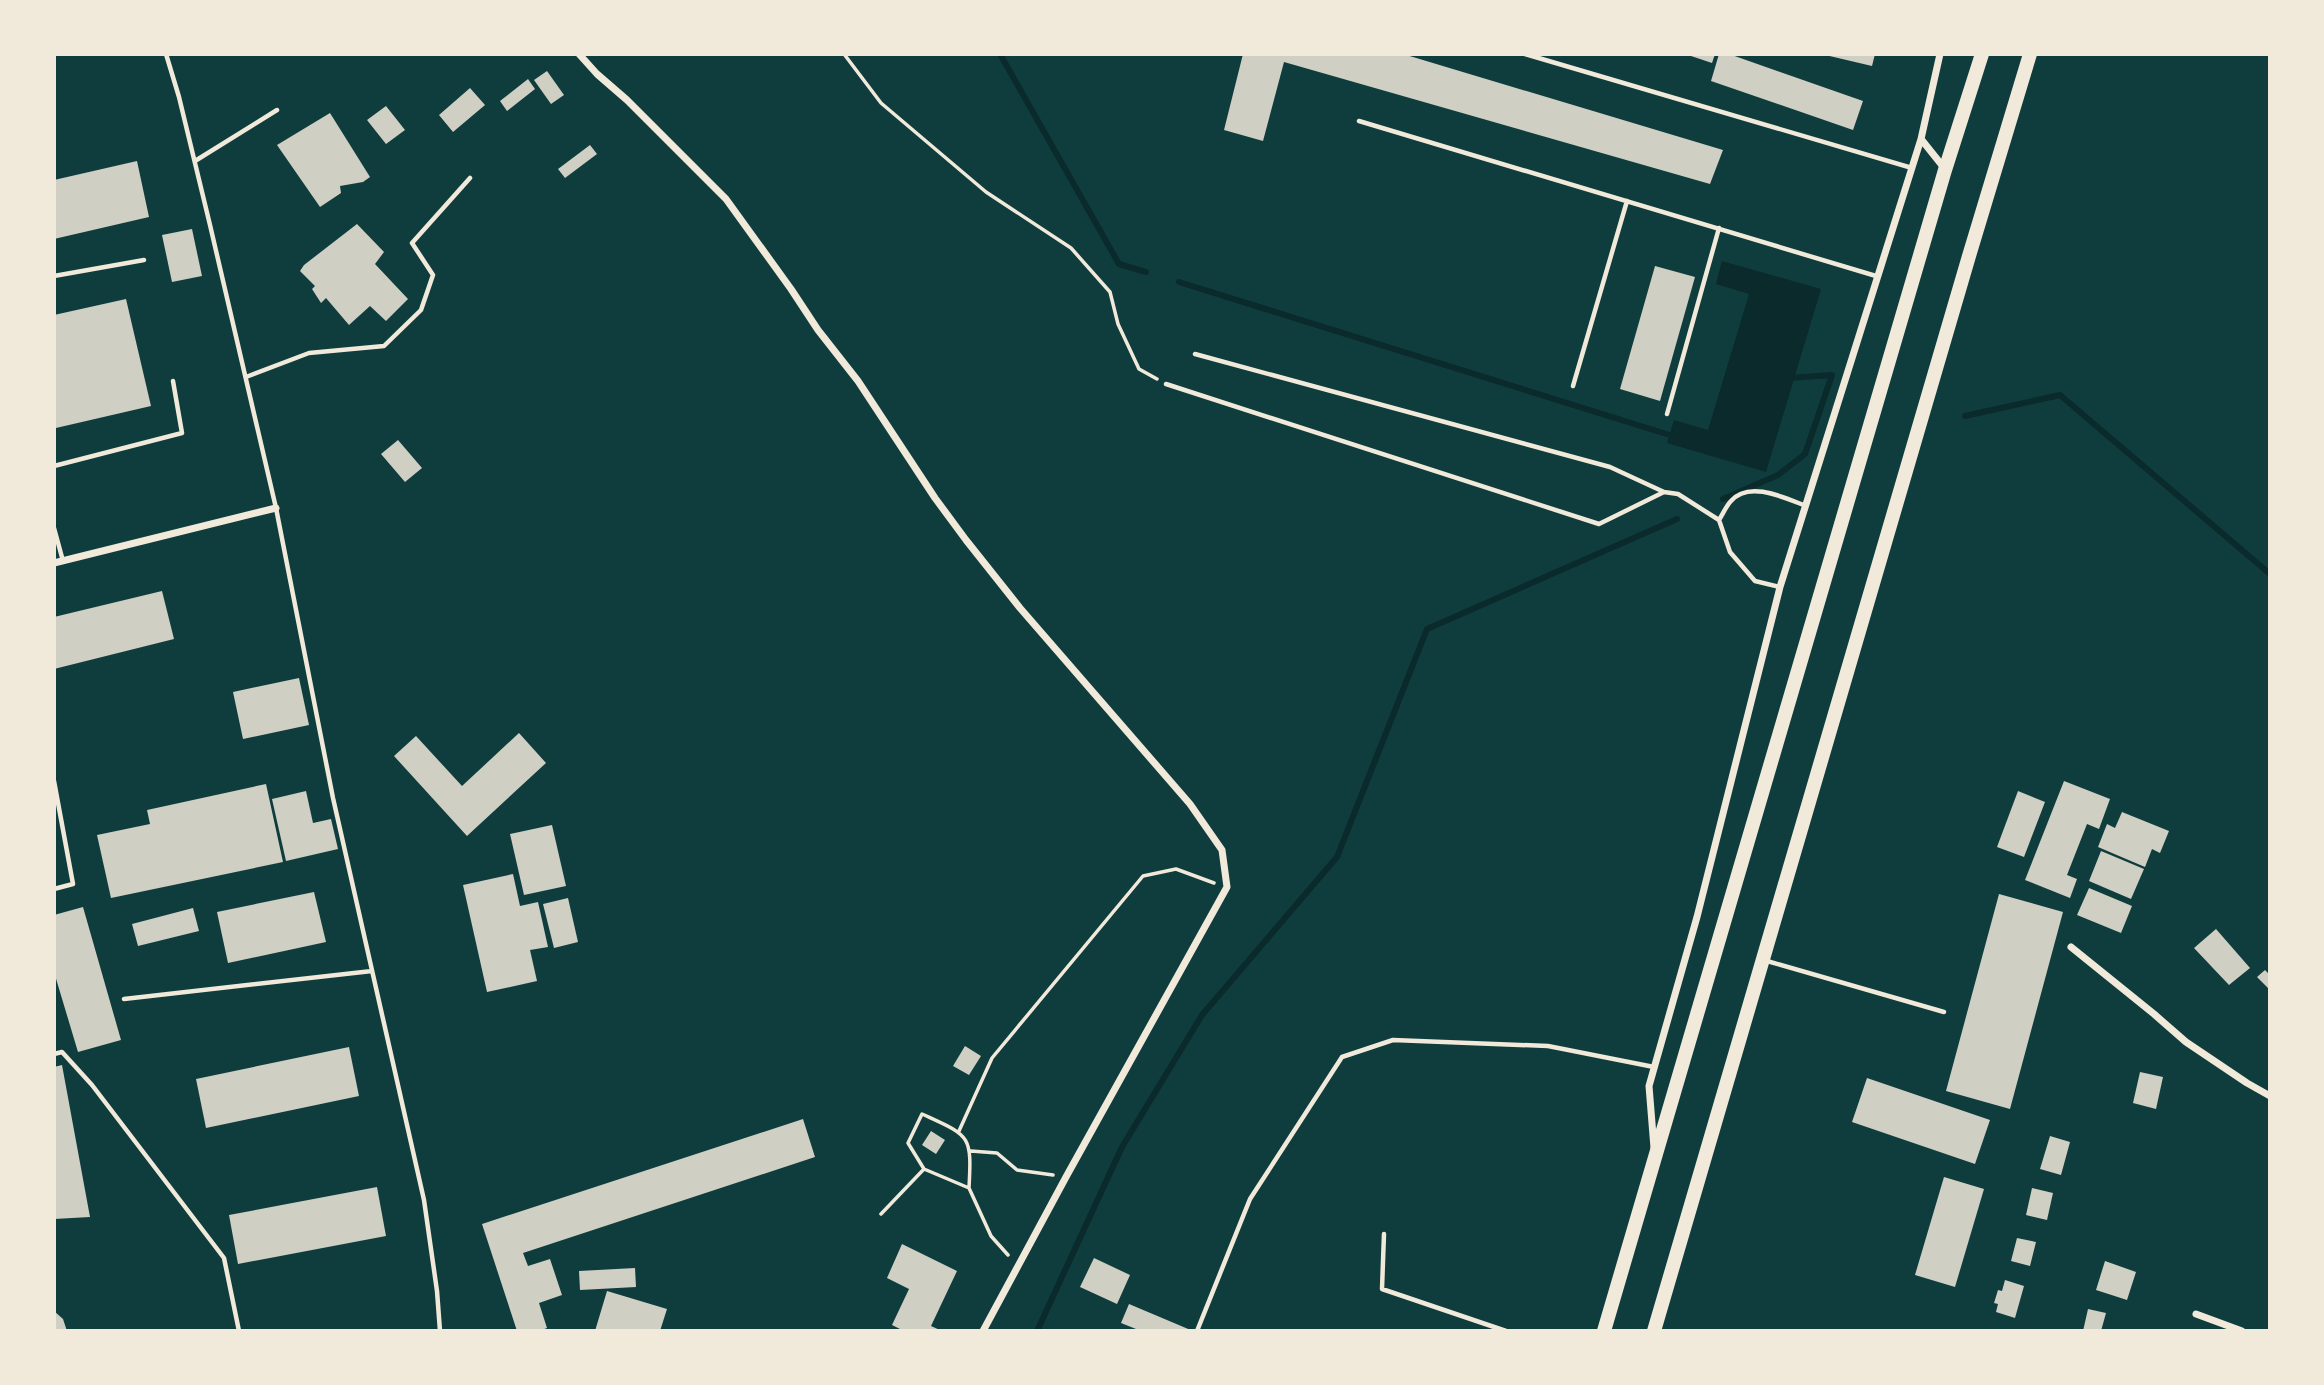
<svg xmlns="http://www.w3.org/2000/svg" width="2324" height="1385" viewBox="0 0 2324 1385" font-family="'Nunito Sans',sans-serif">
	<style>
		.water { fill: #0a2a2b }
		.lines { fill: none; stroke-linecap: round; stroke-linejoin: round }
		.stream { stroke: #0a2a2b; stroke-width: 6 }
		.building { fill: #cfcfc3 }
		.path { stroke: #f1e9da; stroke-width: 3.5 }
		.service { stroke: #f1e9da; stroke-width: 4.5 }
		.minor { stroke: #f1e9da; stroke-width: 7 }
		.trunk { stroke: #f1e9da; stroke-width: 14 }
	</style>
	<rect width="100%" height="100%" fill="#0f3d3e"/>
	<path class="water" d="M1722,261L1821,289L1766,472L1667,443L1674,420L1708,430L1749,294L1716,284Z"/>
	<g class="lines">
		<path class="stream" d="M1000,54L1119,264L1146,272
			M1179,282L1676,437
			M1965,416L2060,395L2270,574
			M1723,499L1778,475L1805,454L1832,375L1789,378
			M1037,1331L1122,1147L1202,1015L1337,857L1427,629L1677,519"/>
	</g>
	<path class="building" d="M1243,54H1403L1723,150L1710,184L1284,62L1263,141L1224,130Z
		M1685,54H1715L1712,63Z
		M1719,54H1729L1863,101L1853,130L1711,81Z
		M1821,54H1875L1872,66Z
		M547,71L564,95L551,104L534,80Z
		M528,79L535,89L507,111L500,101Z
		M470,88L485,105L453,132L439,115Z
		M386,106L405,130L386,144L367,120Z
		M330,113L370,177L363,182L340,186L341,193L320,207L277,145Z
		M590,145L597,154L565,178L558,169Z
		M137,161L149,217L54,239V180Z
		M357,224L384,252L375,264L408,299L386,321L370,306L349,325L326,298L321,303L312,289L315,286L300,271L304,265Z
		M192,229L202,276L172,282L162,235Z
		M1655,266L1695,277L1660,401L1620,389Z
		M126,299L151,406L56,428L54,315Z
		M398,440L422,468L405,482L381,454Z
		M162,591L174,639L54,669V617Z
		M299,678L309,725L243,739L233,692Z
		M519,733L546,763L467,836L394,756L416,736L462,786Z
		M2064,781L2110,799L2099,829L2087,824L2067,875L2077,879L2070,898L2025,880Z
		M266,784L283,862L111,898L97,835L150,824L147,810Z
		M306,791L313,823L331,819L338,849L286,861L272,799Z
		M2018,791L2045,802L2024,857L1997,847Z
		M2122,812L2169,831L2160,853L2152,849L2145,867L2098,847L2107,824L2115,828Z
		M552,825L566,886L524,895L510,834Z
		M2101,851L2144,869L2131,899L2089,881Z
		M513,874L520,906L538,902L548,947L530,950L537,981L487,992L463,885Z
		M2089,888L2132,906L2121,933L2077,915Z
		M314,892L326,942L228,963L217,912Z
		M1999,894L2063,912L2010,1109L1946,1091Z
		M568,898L578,942L554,948L543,904Z
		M83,907L121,1040L78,1052L54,972V915Z
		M193,908L199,931L138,946L132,924Z
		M2216,929L2250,968L2229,985L2194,948Z
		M2265,970L2270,975V990L2257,977Z
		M965,1046L981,1056L969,1075L953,1066Z
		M349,1047L359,1096L206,1128L196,1079Z
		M62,1065L90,1217L54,1219V1067Z
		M2140,1072L2163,1077L2156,1109L2133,1103Z
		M1867,1078L1990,1120L1975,1164L1852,1122Z
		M803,1119L815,1157L523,1253L528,1266L550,1259L562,1295L539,1303L547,1328L539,1331H517L482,1224Z
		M931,1131L945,1140L936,1154L922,1145Z
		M2050,1136L2070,1142L2061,1175L2040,1169Z
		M1944,1177L1984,1189L1955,1287L1915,1275Z
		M377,1187L386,1236L238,1264L229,1215Z
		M2032,1188L2053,1193L2047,1220L2026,1215Z
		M2017,1238L2036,1242L2030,1266L2011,1261Z
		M902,1244L957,1271L931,1326L942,1331H904L892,1325L909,1289L887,1278Z
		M1094,1258L1130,1275L1117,1304L1080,1287Z
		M2105,1261L2136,1272L2127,1300L2096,1290Z
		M635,1268L636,1287L580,1290L579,1271Z
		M2005,1280L2024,1286L2015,1318L1996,1312L1998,1304L1994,1303L1998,1290L2002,1291Z
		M607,1291L667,1309L660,1331H595Z
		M1129,1304L1193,1331H1141L1121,1323Z
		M2088,1309L2106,1313L2101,1331H2083Z
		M54,1311L63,1319L67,1331H54Z"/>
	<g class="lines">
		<path class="path" d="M844,54L881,103L986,192L1071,248L1110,292L1118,324L1139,369L1157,379
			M922,1114C970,1136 972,1134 969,1188L924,1169L908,1143Z
			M959,1131L992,1058L1143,876L1176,869L1214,883
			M971,1151L997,1153L1017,1170L1053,1175
			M969,1188L991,1236L1008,1255
			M881,1214L924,1169"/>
		<path class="service" d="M166,54L179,97L210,225L276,508L333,798L424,1200L437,1291L440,1331
			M1525,54L1912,168
			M1359,121L1876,276
			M195,161L277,110
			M54,276L144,260
			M1195,354L1610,467L1664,492
			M246,377L309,353L384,346L421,310L433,275L412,243L470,178
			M1166,384L1599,524L1664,492L1678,494L1719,520L1730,552L1755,581L1780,587
			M1573,386L1627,201
			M1667,414L1719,228
			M54,466L182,433L173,381
			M1719,520C1723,514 1726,506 1731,501C1749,480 1785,498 1806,506
			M54,528L63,561
			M54,781L73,884L54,889
			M1767,961L1944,1012
			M124,999L372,971
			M54,1054L62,1052L92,1085L224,1258L239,1331
			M1384,1234L1382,1289L1506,1331
			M1197,1331L1250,1199L1342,1057L1393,1040L1548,1046L1654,1067"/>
		<path class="minor" d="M579,54L597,74L627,100L726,199L791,289L818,330L858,381L935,498L966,540L1020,608L1190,804L1222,850L1227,887L1066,1177L983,1331
			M1940,54L1921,139L1945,169
			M54,563L276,508
			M2071,947L2154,1014L2186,1042L2247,1083L2270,1096
			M1654,1148L1649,1086L1697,917L1780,587L1921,139
			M2196,1314L2242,1331"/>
		<path class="trunk" d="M1604,1331L1945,170L1982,54
			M1654,1331L1969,256L2030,54"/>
	</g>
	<rect width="2324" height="1385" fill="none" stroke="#f1e9da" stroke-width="112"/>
</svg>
